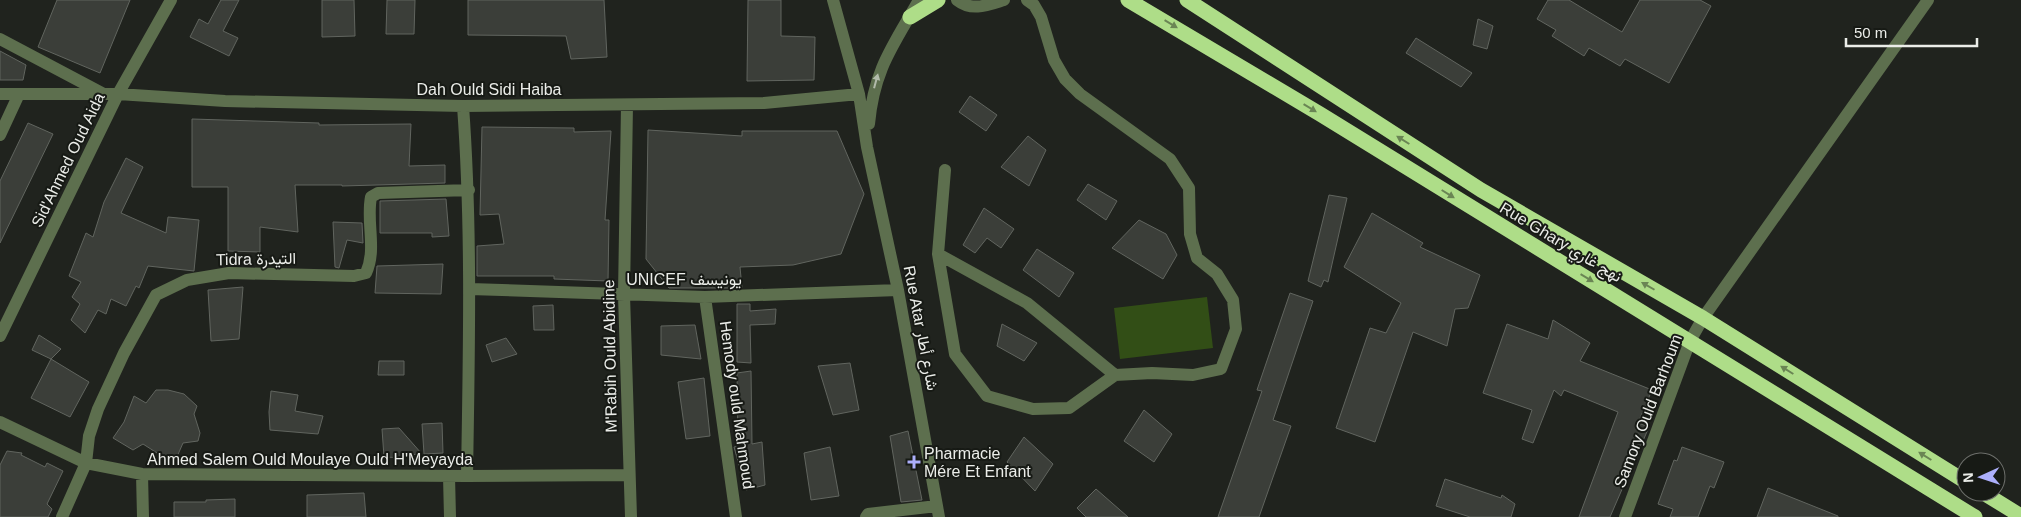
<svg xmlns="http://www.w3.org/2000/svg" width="2021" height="517" viewBox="0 0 2021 517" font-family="Arial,Vazirmatn,sans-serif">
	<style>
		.green { fill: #324e16 }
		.building { fill: #3b3e39; stroke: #61655f }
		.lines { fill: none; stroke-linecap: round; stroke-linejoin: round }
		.minor { stroke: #5d6f4e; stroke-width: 12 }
		.highway { stroke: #aedd88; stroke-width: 15 }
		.oneway { fill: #6a8554 }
		.oneway2 { fill: #b2bbab }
		.poi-dot { fill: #acaffb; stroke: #171a15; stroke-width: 2 }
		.labels { text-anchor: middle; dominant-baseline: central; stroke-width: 4; stroke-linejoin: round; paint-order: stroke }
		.street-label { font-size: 16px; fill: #ebede9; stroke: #171a15 }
		.poi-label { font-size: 16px; fill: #ebede9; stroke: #171a15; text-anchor: start }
	</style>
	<rect width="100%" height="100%" fill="#20231e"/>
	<path class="green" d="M1207,297L1213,348L1120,359L1114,308Z"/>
	<path class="building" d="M57,0H130L100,73L38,47Z
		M221,0H239L223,31L238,38L229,56L190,37L199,19L208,24Z
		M322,0H354L355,36L322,37Z
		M387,0H415L414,34H386Z
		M468,0H604L607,57L571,59L566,36L468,35Z
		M748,0H781V36L815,37L814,80L747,81Z
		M1548,0H1569L1622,32L1640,0H1700L1711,6L1669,83L1625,59L1620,66L1589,48L1584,56L1552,36L1556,30L1537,19Z
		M1478,19L1493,26L1487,49L1473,45Z
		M1416,38L1472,73L1461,87L1406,53Z
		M0,51L26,65L23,80H0Z
		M970,96L997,115L986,131L959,112Z
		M192,119L319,123V125L411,124L409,166L445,165V183L342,186V185H295L298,232L260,227V252L228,251V187H192Z
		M28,123L53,134L0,243V181Z
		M482,127L574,128V132L611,131L605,220H609L608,281L554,279V276H477V246L504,244L499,214L480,215Z
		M648,130L742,136V131H837L864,194L841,254L793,265L740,267L742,288H669L646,259Z
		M1028,136L1046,150L1029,186L1001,167Z
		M126,158L143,167L121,213L166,233L168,217L199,220L194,271L148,266L139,288L136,286L126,306L111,299L106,314L98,310L85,333L71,320L80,304L72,297L81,282L69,276L86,233L93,237L104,202Z
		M1088,184L1117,201L1106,220L1077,200Z
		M1329,195L1347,198L1328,282L1324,280L1321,287L1308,281Z
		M446,199L449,236L432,237V233H380V201Z
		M984,208L1014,229L1001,248L987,238L975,253L963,245Z
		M1372,213L1423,243L1420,247L1480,275L1468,308L1455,309L1447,346L1413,332L1375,442L1336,428L1370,328L1386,333L1401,303L1344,267Z
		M1139,220L1166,234L1177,255L1163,279L1112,248Z
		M333,222L362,223L363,243L347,240L339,268L335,267Z
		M1037,249L1074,273L1059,297L1023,270Z
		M443,264L441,294L375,293L377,266Z
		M243,287L239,339L211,341L208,290Z
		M1290,293L1313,301L1273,420L1291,426L1259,517H1218L1262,391L1257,390Z
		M737,304H750V311L776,309L775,324L750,325L751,363L737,362Z
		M553,305L554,330H534L533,306Z
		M1553,320L1590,343L1580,361L1652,390L1638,423L1649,427L1610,517H1579L1618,412L1564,390L1561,396L1554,390L1533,443L1522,439L1532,410L1483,393L1507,324L1548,339Z
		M1002,324L1037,343L1024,361L997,346Z
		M695,325L701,359L661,355V326Z
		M39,335L61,349L51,359L32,350Z
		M506,338L517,354L492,362L486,345Z
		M51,359L89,382L70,417L31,398Z
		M379,361H404V375H378Z
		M850,363L859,410L833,415L818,366Z
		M751,371L752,444L762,442L765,485L746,490L734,447L738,446L737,373Z
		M704,378L710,436L686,439L678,382Z
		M156,390H168L184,394L197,406L194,414L200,433L198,441L183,443L176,459L168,460L143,444L133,450L113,438L124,422L134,396L146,403Z
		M271,391L298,395L295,411L323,416L318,434L270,430L269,412Z
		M1144,410L1172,434L1154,462L1124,441Z
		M442,423L443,453L424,454L422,424Z
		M399,428L422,454L405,455V458L384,457L382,429Z
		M908,431L922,500L901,502L890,436Z
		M1024,437L1053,464L1035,491L1007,462Z
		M830,447L839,496L811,500L804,453Z
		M1682,447L1724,462L1714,488L1710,486L1698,517H1670L1673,509L1658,504L1674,460L1677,461Z
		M7,451L22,453L21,455L45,467L47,463L63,471L47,504L52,509L48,517H0V465Z
		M1445,479L1501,498L1502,495L1515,504L1511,517H1470L1436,506Z
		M1768,488L1838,516V517H1757Z
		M1096,489L1128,517H1086L1077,508Z
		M364,493L366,517H307V495Z
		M235,499V517H174V502H206V500Z"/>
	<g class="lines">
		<path class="minor" d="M833,0L859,94L867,147L898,290L939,517
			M957,0C972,12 988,5 1004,0
			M0,39L102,93
			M0,94H118L225,101L463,106L764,103L859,94
			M627,105L624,295L631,517
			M463,106C472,229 469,353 467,476
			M869,124C874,69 893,46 919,0
			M0,135L19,94
			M945,170L938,254L955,354L987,396L1033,409L1069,408L1115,375L1152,373L1193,375L1221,369L1236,329L1233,300L1217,274L1197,258L1190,234L1189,188L1170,159L1080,94L1065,79L1054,60L1041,17L1034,5L1027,0
			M938,254L1027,303L1115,375
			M470,289L705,297L898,290
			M705,297L736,517
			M0,336L118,94L171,0
			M0,422L86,463L142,474L467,476L629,475
			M142,474L143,517
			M449,476L450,517
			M62,517L86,463L89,436L98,409L124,353L156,295L187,280L229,273L354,276L366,273C377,249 366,222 371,197L378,193L469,190
			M866,517L868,514L937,506
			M1625,517L1690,341L1703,318L1928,0"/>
		<path class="highway" d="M1128,0L1320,114L1975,517
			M1187,0L1481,190L1703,318L1966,482
			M910,17L938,0
			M1982,492L2021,516"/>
	</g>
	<defs><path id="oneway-solid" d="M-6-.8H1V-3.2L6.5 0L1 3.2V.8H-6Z" transform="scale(1.25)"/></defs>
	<g class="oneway">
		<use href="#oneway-solid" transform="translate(1171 24) rotate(31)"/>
		<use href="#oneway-solid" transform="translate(1310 108) rotate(31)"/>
		<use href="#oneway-solid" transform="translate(1403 140) rotate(-148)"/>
		<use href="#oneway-solid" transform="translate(1448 194) rotate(32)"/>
		<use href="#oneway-solid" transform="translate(1587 278) rotate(31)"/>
		<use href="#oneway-solid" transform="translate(1648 286) rotate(-150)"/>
		<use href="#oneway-solid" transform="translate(1787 370) rotate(-148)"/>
		<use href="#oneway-solid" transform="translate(1925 456) rotate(-148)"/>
	</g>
	<use class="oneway2" href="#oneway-solid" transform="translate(876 81) rotate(-75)"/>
	<path class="poi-dot" d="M911.5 454.5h5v5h5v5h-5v5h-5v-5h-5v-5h5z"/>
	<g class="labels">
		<g class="street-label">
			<text x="489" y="89">Dah Ould Sidi Haiba</text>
			<text transform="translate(68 160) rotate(-64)">Sid'Ahmed Oud Aida</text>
			<text transform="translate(1561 242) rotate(31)">Rue Ghary نهج غاري</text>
			<text transform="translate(256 259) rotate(-1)">Tidra التيدرة</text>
			<text x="684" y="279">UNICEF يونيسف</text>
			<text transform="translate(921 328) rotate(79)">Rue Atar شارع أطار</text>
			<text transform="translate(610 356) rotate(-91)">M'Rabih Ould Abidine</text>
			<text transform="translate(737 405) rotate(82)">Hemody ould Mahmoud</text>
			<text transform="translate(1648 411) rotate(-69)">Samory Ould Barhoum</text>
			<text x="310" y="459">Ahmed Salem Ould Moulaye Ould H'Meyayda</text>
		</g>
		<g class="poi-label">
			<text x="924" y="453">Pharmacie<tspan x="924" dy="18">Mére Et Enfant</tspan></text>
		</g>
	</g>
	<g transform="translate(1981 477) rotate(267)"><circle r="24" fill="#171a15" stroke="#6c6e6a"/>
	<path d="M0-4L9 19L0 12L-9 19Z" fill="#acaffb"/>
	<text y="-8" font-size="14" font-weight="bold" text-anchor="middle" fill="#ebede9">N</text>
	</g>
	<path d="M1846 38v8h131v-8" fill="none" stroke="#ebede9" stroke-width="2.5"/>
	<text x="1854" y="38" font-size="15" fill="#ebede9" stroke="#171a15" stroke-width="4" paint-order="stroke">50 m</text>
</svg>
